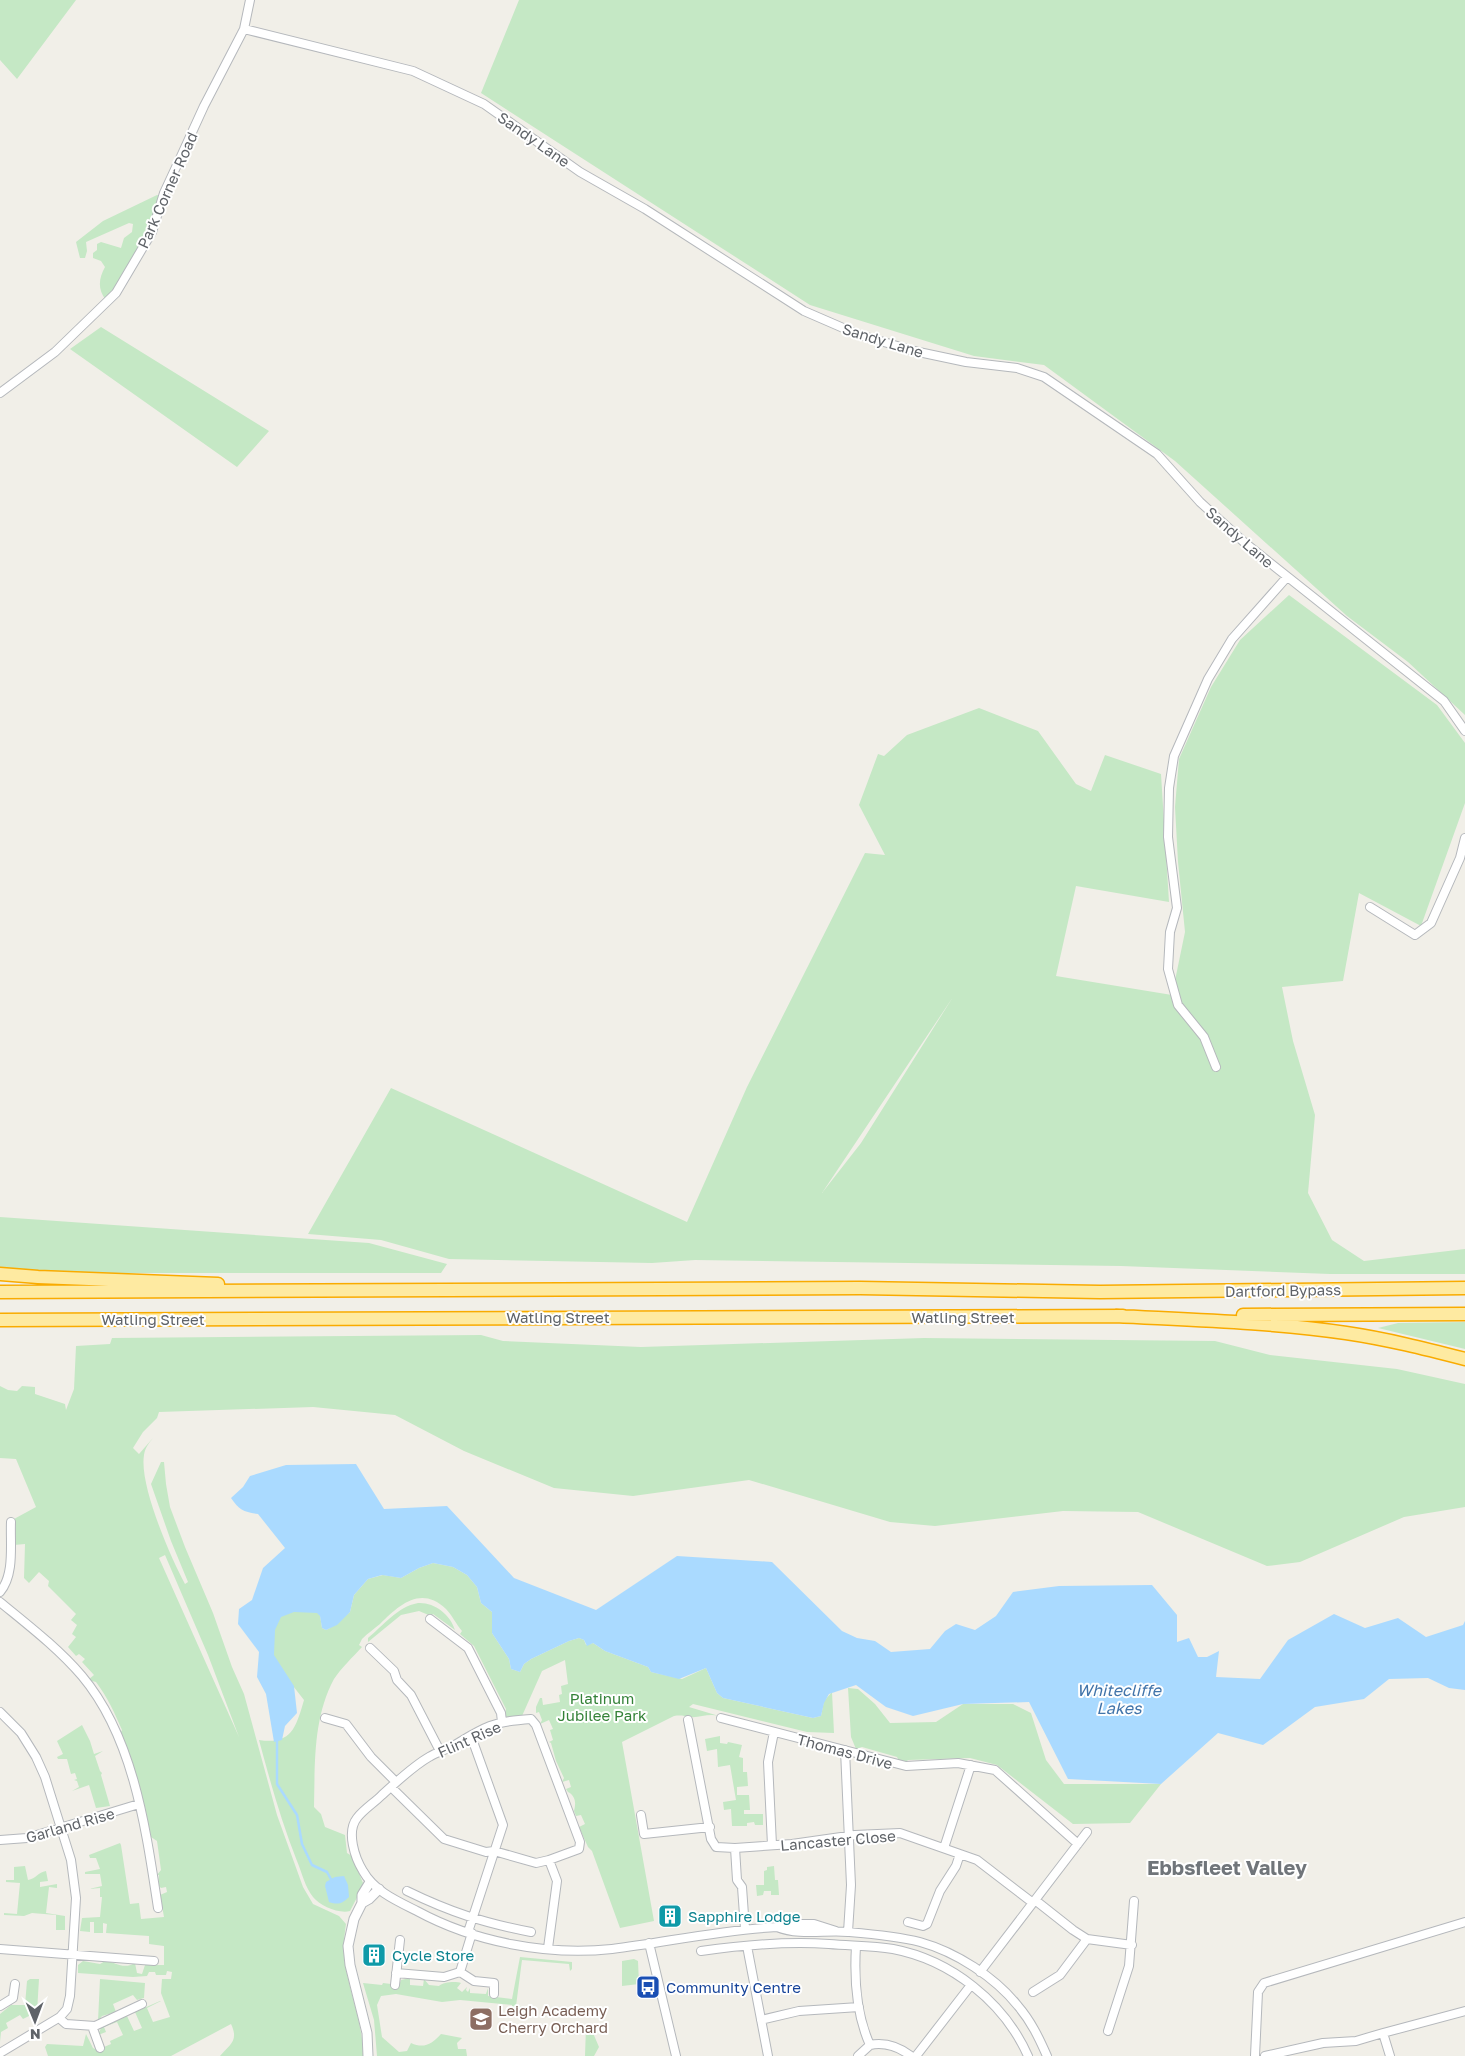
<svg xmlns="http://www.w3.org/2000/svg" width="1465" height="2056" viewBox="0 0 1465 2056" font-family="'Golos Text',sans-serif">
	<style>
		.green { fill: #c5e8c5; fill-rule: evenodd }
		.water { fill: #aadaff }
		.lines { fill: none; stroke-linecap: round; stroke-linejoin: round }
		.stream { stroke: #aadaff; stroke-width: 2.5 }
		.minor-casing { stroke: #b5b8bc; stroke-width: 10 }
		.tertiary-casing { stroke: #b5b8bc; stroke-width: 11 }
		.trunk-casing { stroke: #f9ab00; stroke-width: 15 }
		.minor { stroke: #fff; stroke-width: 8 }
		.tertiary { stroke: #fff; stroke-width: 9 }
		.trunk { stroke: #feeaa1; stroke-width: 12 }
		.labels { text-anchor: middle; dominant-baseline: central; stroke-width: 4; stroke-linejoin: round; paint-order: stroke }
		.street-label { font-size: 15px; fill: #5f6368; stroke: #fff }
		.park-label { font-size: 15px; fill: #348238; stroke: #fff }
		.culture-label { font-size: 15px; fill: #0d838f; stroke: #fff; text-anchor: start }
		.transit-label { font-size: 15px; fill: #164399; stroke: #fff; text-anchor: start }
		.education-label { font-size: 15px; fill: #785e54; stroke: #fff; text-anchor: start }
		.water-label { font-size: 16px; font-style: italic; fill: #4174aa; stroke: #fff }
		.district-label { font-size: 20px; font-weight: bold; fill: #70757a; stroke: #fff }
	</style>
	<rect width="100%" height="100%" fill="#f1efe8"/>
	<path class="green" d="M0,0H76L17,79L0,60Z
		M519,0H1465V715L1408,662L1347,616L1175,461L1044,365L974,356L810,305L481,93Z
		M157,195L160,196C149,234 132,271 106,300C97,289 99,278 105,267L101,261L93,258V253L97,250V244L101,242L121,248L124,238L132,232L133,224L129,223L86,242L87,251L85,258H80L76,242L103,221Z
		M101,327L269,431L237,467L70,349Z
		M1289,595L1437,705L1465,743V803L1421,926L1359,893L1343,981L1282,987L1293,1041L1315,1115L1308,1193L1332,1240L1364,1261L1465,1249V1274H1330L1121,1266L695,1260L652,1263L449,1259L381,1240L308,1234L391,1088L687,1222L747,1087L865,853L885,855L859,805L878,754L884,756L907,735L979,708L1038,731L1076,784L1091,791L1105,755L1161,774L1169,902L1076,886L1056,976L1172,995L1185,932L1178,862L1175,807L1179,759L1211,687L1240,640ZM953,997L861,1143L822,1193Z
		M0,1217L369,1243L447,1264L441,1273H80L0,1271Z
		M1465,1322V1349L1378,1328L1398,1323Z
		M481,1335L503,1341L641,1347L924,1338L1215,1341L1270,1355L1397,1369L1465,1384V1507L1404,1517L1300,1562L1267,1566L1138,1512L1063,1511L935,1526L890,1522L749,1480L633,1496L554,1488L464,1451L395,1415L313,1407L159,1412L157,1418L143,1432L133,1448L139,1454L153,1438C149,1443 145,1448 144,1455C139,1485 170,1556 185,1584L188,1582L171,1541L151,1484L161,1462H164L166,1484L170,1507L185,1547L213,1613L232,1667L244,1694L277,1815L303,1887L313,1904L339,1916L346,1924C344,1937 343,1950 345,1963C350,1995 363,2023 363,2056H220C230,2044 239,2041 231,2024L171,2056H48L45,2047L47,2044L83,2046L86,2034L93,2048L97,2050L111,2044L110,2041L123,2035L117,2022L104,2027L106,2032L98,2035L101,2028L127,2016L134,2031L142,2028L135,2012L160,2001H161L147,2008L153,2022L170,2017L161,1993L162,1979H171L172,1972L167,1971L166,1975H156L155,1972H149L147,1976L133,1977L78,1973V1965L83,1961L100,1964L105,1961C116,1962 123,1970 135,1963L137,1973L142,1974L145,1965H164V1946L149,1944V1936L106,1933L107,1924L103,1923V1933H94V1922H90V1932L80,1931L82,1918L100,1917L102,1897H100V1888L89,1889L102,1886L100,1874H85V1872L100,1869L96,1858H90L89,1855L120,1843L121,1845L130,1904L139,1903L141,1919L164,1917L160,1895L167,1892L166,1887L161,1888L158,1885L159,1875H157L161,1870L157,1841L151,1837L145,1807L120,1734L122,1730C114,1712 108,1698 96,1682L88,1680L94,1675L82,1662L85,1659L79,1654L76,1656L68,1647L76,1637L72,1634L77,1625L71,1620L76,1614L48,1586L49,1581L39,1572L29,1583L24,1578L25,1544L14,1545V1519L36,1507L16,1459L0,1458V1386L8,1390L17,1391L22,1386L35,1387V1394L65,1404L66,1410L74,1389L76,1346L110,1344L112,1338ZM165,1555L208,1655L239,1737L159,1558Z
		M339,1553L320,1615L322,1628L326,1630L330,1628L350,1612L354,1595L368,1579L383,1575L401,1578L419,1568L433,1563L453,1567L467,1575L477,1587L481,1603L492,1612V1633L509,1659L511,1669L520,1672L524,1664L531,1659L569,1641L579,1638L584,1640L586,1645L593,1643L605,1651L648,1667L651,1672L682,1679L706,1668L717,1693L723,1698L813,1718L821,1716L824,1701L832,1692L834,1733L807,1732L693,1704L689,1707L719,1716C708,1713 700,1718 690,1717C684,1716 681,1715 674,1716L622,1742L654,1921L620,1928L592,1851L588,1847L579,1827L585,1824L581,1815L576,1816L574,1811C576,1804 576,1796 568,1792L566,1789L571,1787L569,1780L562,1782L564,1778L556,1761L551,1743L549,1742L553,1740L550,1730L553,1729L549,1720L540,1724L542,1720L539,1712L536,1713V1707L540,1698H542L543,1705L560,1702L559,1695L562,1694L561,1686L568,1684L565,1660L542,1671L522,1716L509,1719L505,1715L506,1709L474,1646L460,1634L462,1631C456,1624 452,1615 446,1609C421,1585 399,1605 380,1624C374,1629 368,1633 362,1639L359,1645L362,1647C353,1657 341,1668 334,1679C313,1718 315,1763 314,1807L321,1814L325,1827L345,1835L347,1853L352,1856L363,1883L362,1888L350,1911C339,1914 320,1906 313,1897C305,1887 302,1873 297,1861C281,1821 270,1781 259,1740C292,1745 296,1727 304,1700L243,1622Z
		M418,1603C434,1602 450,1614 455,1630L433,1614L431,1616L419,1611L401,1615L368,1642V1638C384,1625 397,1607 418,1603Z
		M848,1688L858,1689L875,1704L890,1723L936,1722L963,1704H1013L1031,1713L1046,1760L1064,1784H1161L1130,1823L1073,1824L997,1765L970,1758L908,1760L905,1763L899,1761L897,1757L862,1747L856,1749L851,1737Z
		M82,1725L90,1741L94,1754L103,1751L95,1756L100,1771L102,1773L101,1775L110,1806L96,1808L89,1785L72,1791L79,1787L77,1781L74,1780L77,1779L75,1773L71,1774L67,1759H58L57,1757L63,1754L57,1741Z
		M720,1736V1743L727,1744L728,1742L742,1745L739,1757L743,1758V1772H747L748,1786L737,1787V1795H749L750,1810H744V1814H763V1825H755L754,1822L747,1823V1826H732L731,1809L724,1810L723,1802L736,1800L730,1765L718,1767L717,1749L707,1751L705,1739Z
		M25,1866L28,1880C36,1879 38,1872 46,1871L48,1881L40,1882V1887L57,1884V1888L49,1887L46,1913L65,1916V1930H56V1915L32,1913L24,1916L4,1915V1913L17,1914L20,1883L6,1882V1880H14V1867Z
		M774,1866L775,1880H778L779,1895H771V1891H764L763,1895L757,1896L756,1885H764V1871L767,1870V1867Z
		M520,1957L572,1962V1969L570,1971L569,1964L522,1960L516,2006L532,2008L531,2012L512,2010V2005L460,2000L442,2002L396,1994L381,1996L377,2005L382,2037L399,2052L407,2051L411,2043C424,2049 432,2044 441,2034L462,2038L457,2043L458,2049H466L467,2056H377L374,2020L363,1983L382,1985L383,1983L399,1985L401,1980L410,1978V1985L423,1986L424,1979L429,1985L439,1986C443,1982 456,1981 461,1983L457,1988L462,1992L467,1987L466,1990L468,1992L470,1988V1993L486,1994L488,1988V1996L512,1999Z
		M634,1959L638,1961L639,1984L622,1986V1961Z
		M30,1979H39L37,2012L23,2019L20,2015L6,2023L8,2028L1,2032L0,2042V2014L11,2005H25L27,1981Z
		M100,1979L145,1983L144,1998L137,2000L133,1995L113,2004L116,2012L102,2016L98,2021Z
		M586,2026L592,2028L593,2033L599,2047L594,2056H585Z"/>
	<path class="water" d="M356,1464L384,1509L447,1506L514,1578L596,1610L677,1556L772,1562L842,1631L857,1638L875,1641L891,1652L930,1649L945,1631L956,1624L975,1630L996,1616L1013,1592L1059,1586L1152,1585L1177,1615V1642L1189,1638L1198,1657H1207L1219,1651L1216,1677L1260,1679L1288,1640L1334,1614L1365,1628L1398,1618L1426,1637L1463,1625L1465,1621V1690L1449,1688L1428,1678L1389,1679L1364,1699L1315,1707L1263,1745L1218,1733L1161,1784L1068,1779L1029,1702L963,1704L913,1716L886,1707L856,1685L829,1694L824,1703L821,1716L813,1718L723,1698L717,1693L706,1668L679,1679L651,1672L648,1667L605,1651L593,1643L587,1646L584,1640L579,1638L569,1641L531,1659L524,1664L520,1672L511,1669L509,1659L492,1633V1612L481,1603L477,1587L467,1575L453,1567L433,1563L419,1568L401,1578L382,1575L368,1579L354,1595L350,1612L337,1625L326,1630L322,1628L320,1616L317,1613L294,1612L281,1617L275,1630L274,1655L294,1686L297,1713L285,1726L282,1740L274,1742L266,1694L257,1677L259,1652L238,1624L239,1609L252,1600L263,1568L285,1548L258,1514C244,1512 239,1510 231,1498L243,1487L250,1476L286,1465Z
		M344,1876L348,1885L349,1897C342,1904 338,1905 329,1902L325,1886L326,1882L335,1877Z"/>
	<g class="lines">
		<path class="stream" d="M277,1741V1784L297,1815L302,1844L312,1865L327,1872L332,1881"/>
		<g class="minor-casing">
			<path id="minor" d="M244,29L413,71L484,104L580,172L645,209L804,311L857,334L914,351L966,362L1017,368L1044,377L1157,454L1200,502L1245,543L1444,701L1465,731
				M0,393L55,352L116,293L152,232L164,193L183,152L204,106L244,29L250,0
				M1370,907L1415,935L1431,923L1460,858L1465,838
				M1216,1067L1204,1037L1178,1005L1168,969L1170,932L1177,908L1168,837L1169,788L1174,756L1208,679L1232,639L1287,577
				M0,1592C15,1574 10,1544 11,1522
				M0,1602C28,1625 58,1648 82,1676C134,1738 146,1830 158,1908
				M430,1619L468,1648L501,1713L502,1722
				M370,1648L394,1671L397,1680L411,1695L440,1751
				M0,1712L21,1733L36,1757L45,1777L71,1860L76,1898L70,1996L67,2009L60,2017L0,2053
				M325,1718L346,1724L371,1757L396,1782
				M721,1718L906,1766L958,1763L995,1770L1078,1844
				M688,1720L711,1839L716,1847L735,1848L737,1880L742,1887L745,1929
				M845,1750L851,1885L848,1932
				M391,1787L444,1839L486,1852L494,1851L536,1863L549,1860L557,1881L548,1948
				M641,1815L644,1834L710,1827
				M0,1840L27,1838L139,1804
				M772,1845L768,1762L774,1732
				M735,1848L792,1844L855,1835L900,1833L977,1860L1033,1903
				M944,1848L971,1765
				M549,1860L579,1849L580,1842L536,1725L531,1719C517,1720 503,1721 490,1726C477,1731 465,1739 453,1746C446,1750 437,1752 429,1757C415,1765 395,1783 382,1795C374,1803 364,1809 357,1818C346,1832 355,1858 363,1871C374,1891 397,1901 417,1911C474,1942 547,1956 612,1949C667,1942 721,1930 777,1927L781,1924H814L836,1931
				M407,1891C450,1912 484,1923 531,1932
				M1035,1900L1073,1930L1087,1939L1132,1945
				M908,1922L923,1926L927,1924L940,1891L956,1866L960,1854
				M777,1927C800,1936 824,1930 848,1932C872,1934 897,1936 920,1942C956,1952 995,1977 1018,2006C1031,2021 1039,2038 1047,2056
				M468,1932L503,1825L471,1736
				M649,1943L676,2056
				M747,1946L768,2056
				M856,1946C854,1979 856,2014 870,2045C885,2042 899,2047 911,2056
				M0,1949L154,1961
				M701,1951C743,1945 787,1941 829,1944C850,1946 872,1945 893,1949C951,1960 1004,2002 1028,2056
				M460,1972L472,1933
				M980,1972L1087,1832
				M396,1973L444,1977L460,1972L474,1981L494,1983V1994
				M395,1985L400,1940
				M1033,1992L1060,1975L1087,1939
				M0,2006L13,1998L15,1984
				M59,2018L66,2024L95,2026L142,2004
				M761,2020L799,2011L859,2007
				M92,2026L100,2048
				M1108,2031L1129,1966L1134,1901
				M1383,2033L1465,2011
				M858,2056L870,2045
				M916,2056L971,1985
				M1255,2056L1258,1992L1264,1983L1465,1922
				M1265,2056L1323,2043L1356,2041L1383,2033L1390,2056"/>
		</g>
		<g class="tertiary-casing">
			<path id="tertiary" d="M362,1903L369,1899L379,1889
				M368,2056L367,2033L350,1965L348,1946L354,1919L362,1903V1895L370,1882"/>
		</g>
		<g class="trunk-casing">
			<path id="trunk" d="M0,1274L38,1277L218,1284
				M0,1292L860,1288L1100,1292L1465,1288
				M1243,1315L1465,1314
				M1116,1316C1193,1320 1270,1322 1346,1333C1387,1339 1426,1349 1465,1359
				M0,1320L1123,1316"/>
		</g>
		<use href="#minor" class="minor"/>
		<use href="#tertiary" class="tertiary"/>
		<use href="#trunk" class="trunk"/>
	</g>
	<defs>
		<g id="building-square" transform="scale(1.25)"><rect x="-9" y="-9" width="18" height="18" rx="4" fill="#0f9aa8" stroke="#fff"/><path d="M-4-6H4V6H1V3H-1V6H-4ZM-2.5-4.3h1.7v1.8h-1.7ZM.8-4.3h1.7v1.8H.8ZM-2.5-1h1.7V.8h-1.7ZM.8-1h1.7V.8H.8Z" fill="#fff"/></g>
		<g id="bus-square" transform="scale(1.25)"><rect x="-9" y="-9" width="18" height="18" rx="4" fill="#1a4fb4" stroke="#fff"/><path d="M-5-6H5V4H4V6H2V4H-2V6H-4V4H-5ZM-3.5-4V0h7V-4ZM-3.5 1.2v1.5H-2V1.2ZM2 1.2v1.5H3.5V1.2Z" fill="#fff"/></g>
		<g id="school-square" transform="scale(1.25)"><rect x="-9" y="-9" width="18" height="18" rx="4" fill="#8d6e63" stroke="#fff"/><path d="M0-5L7-2L0 1L-7-2ZM-4 1L0 2.5L4 1V4Q0 6-4 4Z" fill="#fff"/></g>
	</defs>
	<g fill-rule="evenodd">
		<use href="#building-square" x="670" y="1916"/>
		<use href="#building-square" x="374" y="1955"/>
		<use href="#bus-square" x="648" y="1987"/>
		<use href="#school-square" x="481" y="2019"/>
	</g>
	<g class="labels">
		<g class="street-label">
			<text transform="translate(534 139) rotate(35)">Sandy Lane</text>
			<text transform="translate(167 190) rotate(-66)">Park Corner Road</text>
			<text transform="translate(883 340) rotate(17)">Sandy Lane</text>
			<text transform="translate(1240 537) rotate(41)">Sandy Lane</text>
			<text transform="translate(1283 1290) rotate(-1)">Dartford Bypass</text>
			<text x="558" y="1317">Watling Street</text>
			<text x="963" y="1317">Watling Street</text>
			<text x="153" y="1319">Watling Street</text>
			<text transform="translate(469 1739) rotate(-24)">Flint Rise</text>
			<text transform="translate(845 1751) rotate(15)">Thomas Drive</text>
			<text transform="translate(70 1825) rotate(-16)">Garland Rise</text>
			<text transform="translate(838 1840) rotate(-5)">Lancaster Close</text>
		</g>
		<g class="park-label">
			<text x="602" y="1698">Platinum<tspan x="602" dy="17">Jubilee Park</tspan></text>
		</g>
		<g class="culture-label">
			<text x="688" y="1916">Sapphire Lodge</text>
			<text x="392" y="1955">Cycle Store</text>
		</g>
		<g class="transit-label">
			<text x="666" y="1987">Community Centre</text>
		</g>
		<g class="education-label">
			<text x="498" y="2010">Leigh Academy<tspan x="498" dy="17">Cherry Orchard</tspan></text>
		</g>
		<g class="water-label">
			<text x="1119" y="1690">Whitecliffe<tspan x="1119" dy="18">Lakes</tspan></text>
		</g>
		<g class="district-label">
			<text x="1227" y="1867">Ebbsfleet Valley</text>
		</g>
	</g>
	<g transform="translate(35 2021) rotate(179)" stroke="#ffffff" stroke-width="4" paint-order="stroke">
	<path d="M0-4L9 19L0 12L-9 19Z" fill="#5f6368"/>
	<text y="-8" font-size="14" font-weight="bold" text-anchor="middle" fill="#5f6368">N</text>
	</g>
</svg>
